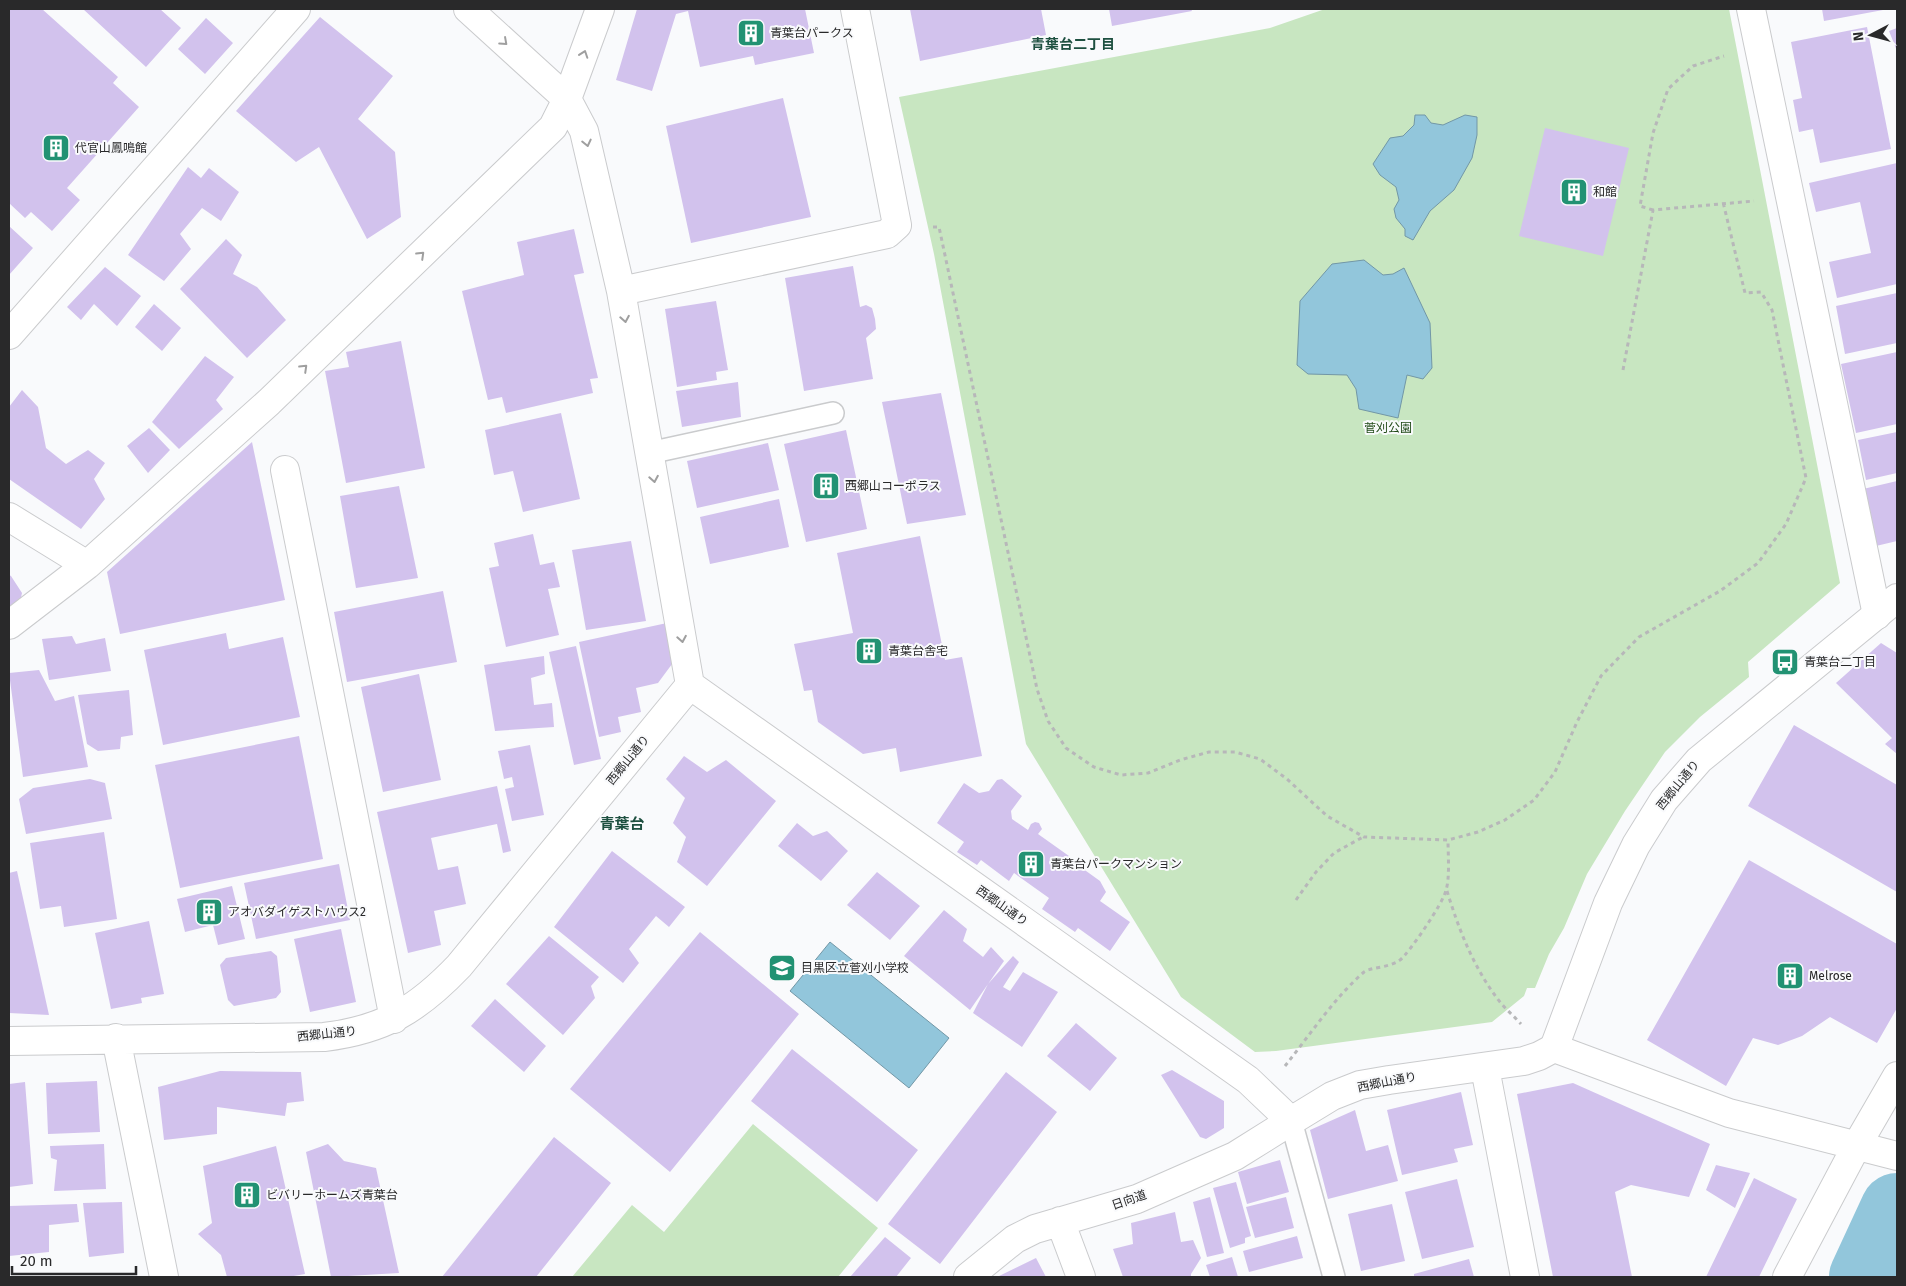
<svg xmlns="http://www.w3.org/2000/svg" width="1906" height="1286" viewBox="0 0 1906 1286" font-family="'Fira Sans','Noto Sans JP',sans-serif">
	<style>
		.green { fill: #c8e6c1 }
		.water { fill: #92c6db; stroke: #7297a6 }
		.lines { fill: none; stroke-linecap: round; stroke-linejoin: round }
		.river { stroke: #92c6db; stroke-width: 74 }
		.building { fill: #d2c2ed }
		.service-casing { stroke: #cacbcd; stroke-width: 24 }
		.minor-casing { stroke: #cacbcd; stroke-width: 30 }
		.tertiary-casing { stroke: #cacbcd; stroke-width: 30 }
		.path { stroke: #b7b7b9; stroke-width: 3; stroke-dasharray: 4 4; stroke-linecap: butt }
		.service { stroke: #fff; stroke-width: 21 }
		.minor { stroke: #fff; stroke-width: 28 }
		.tertiary { stroke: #fff; stroke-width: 28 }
		.oneway { stroke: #9f9f9f }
		.labels { text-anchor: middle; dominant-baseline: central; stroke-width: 4; stroke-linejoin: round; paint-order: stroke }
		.poi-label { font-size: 12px; fill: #29292a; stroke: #f9fafc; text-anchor: start }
		.park-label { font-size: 12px; fill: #1f4916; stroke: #f9fafc }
		.street-label { font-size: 12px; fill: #29292a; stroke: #f9fafc }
		.neighbourhood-label { font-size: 14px; font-weight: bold; fill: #1e5040; stroke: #f9fafc }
		.quarter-label { font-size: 15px; font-weight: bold; fill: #1e5040; stroke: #f9fafc }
	</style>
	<rect width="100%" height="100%" fill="#f9fafc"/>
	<path class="green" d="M1325,9H1729L1840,583L1748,662L1749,677L1700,717L1665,752L1625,811L1587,874L1564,928L1549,954L1535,988H1527L1524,996L1492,1022L1276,1051L1255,1052L1181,997L1026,744L934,254L899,97L1270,28Z
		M753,1124L878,1228L838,1277H572L632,1205L664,1232Z"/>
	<path class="water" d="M1415,115H1425L1431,123L1443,125L1465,115L1477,117V135L1472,158L1454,190L1430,211L1413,240L1405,236V229L1396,218L1394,209L1399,200L1396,187L1380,175L1373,164L1390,138L1403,136L1414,125Z
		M1364,260L1383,275L1393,274L1404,268L1430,323L1432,368L1423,379L1407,375L1398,418L1359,409L1356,389L1347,375L1308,374L1297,365L1300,301L1332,264Z
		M830,942L949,1038L909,1088L790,991Z"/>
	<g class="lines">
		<path class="river" d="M1866,1277L1897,1210"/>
	</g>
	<path class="building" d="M9,9H42L118,77L113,83L139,107L67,188L80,200L52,231L31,212L25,218L9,203Z
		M83,9H160L181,28L146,67Z
		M637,9H805L814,53L755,65L753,56L700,67L688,11L676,14L652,91L616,80Z
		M910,9H1041L1046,35L920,61Z
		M1109,9H1191L1192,11L1112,26Z
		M1822,9H1883V10L1824,21Z
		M320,17L393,76L358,119L395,152L401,217L367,239L319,147L296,162L236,111Z
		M206,18L233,43L205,74L178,49Z
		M1867,27L1891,149L1820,163L1813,129L1799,132L1793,100L1802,98L1791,42Z
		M1897,28V51L1889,31Z
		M783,98L811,217L691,243L666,126Z
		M1545,128L1629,148L1603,256L1519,236Z
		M1897,163V284L1837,298L1829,262L1871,253L1860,202L1816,212L1809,183Z
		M188,167L201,178L209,168L239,192L221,221L202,208L180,234L191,249L164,281L128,255Z
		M9,226L33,248L9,275Z
		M574,229L584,273L574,275L598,378L590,379L593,393L506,413L502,397L488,400L462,291L524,275L517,242Z
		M226,239L242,255L233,274L257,287L286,320L247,358L180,289Z
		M853,266L860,307L866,305L872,308L875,319L876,329L866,338L873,379L804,391L785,278Z
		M105,267L141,296L117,326L94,304L81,320L67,307Z
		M1897,293V343L1845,354L1836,306Z
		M716,301L728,370L716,372L717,380L677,387L665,309Z
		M154,304L181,328L162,351L135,327Z
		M401,341L425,468L346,483L325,371L349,367L346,352Z
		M1897,352V424L1856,433L1841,364Z
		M205,356L234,377L216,400L223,409L179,449L152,422Z
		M738,382L741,417L682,427L676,391Z
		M22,390L38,407L46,448L66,464L88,450L105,463L94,479L105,499L81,529L9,479V407Z
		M941,393L966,515L907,524L882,402Z
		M561,413L580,499L523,512L513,471L494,475L485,430Z
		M149,428L170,450L148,473L127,446Z
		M846,430L867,529L806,542L784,444Z
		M1897,432V473L1866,480L1858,440Z
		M252,442L285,600L120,634L107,572Z
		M768,443L779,490L697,508L687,461Z
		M1897,481V541L1876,546L1863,489Z
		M399,486L418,578L356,588L340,496Z
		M779,499L789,547L710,564L700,517Z
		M533,534L540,565L554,562L560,587L548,589L559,635L506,647L489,568L499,566L494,543Z
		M920,536L945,660L962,657L982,756L900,772L896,748L863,754L818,722L812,690L804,691L794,644L853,633L837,553Z
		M631,541L646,621L586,630L572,550Z
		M9,575L11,576L22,593L20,602L9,609Z
		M443,591L457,662L347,682L334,612Z
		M667,623L675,660L658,683L636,688L641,712L618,717L621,732L599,737L579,642Z
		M226,633L229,649L283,637L300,717L163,745L144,650Z
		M72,636L76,644L105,638L111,671L49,680L42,639Z
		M1881,643L1897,653V754L1885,744L1892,738L1836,683Z
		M576,646L601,759L574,765L549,652Z
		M544,656L545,674L531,678L534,705L552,703L554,727L495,731L484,665Z
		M39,670L55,701L74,696L88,767L23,777L9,673Z
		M419,674L441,780L383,792L361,687Z
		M129,690L133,735L121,737L120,749L98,751L87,744L78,695Z
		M1794,725L1897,785V892L1748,806Z
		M299,736L323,859L180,888L155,765Z
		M530,745L544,815L512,821L505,789L514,787L512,777L504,779L498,751Z
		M684,756L707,772L726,760L776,801L707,886L677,862L686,837L673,823L685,798L666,779Z
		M90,779L105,783L112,819L26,834L19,799L33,788Z
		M1002,779L1022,796L1011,811L1012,819L1028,830L1031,824L1035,822L1039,823L1042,829L1038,834L1076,861L1075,863L1100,881L1106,892L1100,901L1130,922L1110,951L1078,928L1075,932L1042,909L1049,898L1014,873L1009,881L981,860L977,865L957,852L964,842L937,823L964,783L979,793L989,791L997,780Z
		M497,786L511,851L503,853L497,824L431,838L438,870L458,866L466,904L434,911L441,945L408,953L377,812Z
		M797,823L813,836L827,831L848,851L821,881L778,846Z
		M104,832L117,919L64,927L61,906L40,909L30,843Z
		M612,851L685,907L669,927L656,916L629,949L639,963L623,983L554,927Z
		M1749,860L1897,944V1008L1877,1043L1830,1017L1802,1036L1778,1045L1753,1038L1726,1086L1647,1040Z
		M339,864L350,920L256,939L244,883Z
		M17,871L49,1015L9,1013V873Z
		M877,872L920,906L890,940L847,905Z
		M232,886L245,939L218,945L213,925L185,932L177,899Z
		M944,910L967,929L963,941L983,957L991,947L1004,961L970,1010L904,956Z
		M149,921L164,994L141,998L142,1003L111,1009L95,933Z
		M341,929L356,1002L310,1012L294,939Z
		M700,932L799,1014L670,1172L570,1089Z
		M549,936L599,977L591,986L595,998L563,1035L506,984Z
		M271,951L277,956L281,992L276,998L234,1006L228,1000L220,965L226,958Z
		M1013,956L1019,962L1003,987L1010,991L1023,972L1058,992L1022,1047L973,1013L988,984Z
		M495,999L546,1046L524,1072L471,1026Z
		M1076,1023L1117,1058L1090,1091L1047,1056Z
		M792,1049L918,1150L877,1202L751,1101Z
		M1172,1070L1224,1101V1128L1206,1139L1200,1137L1161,1075Z
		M220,1071L301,1072L304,1101L287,1103L285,1116L217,1107V1134L164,1140L158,1087Z
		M1006,1072L1057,1112L940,1264L888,1224Z
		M97,1081L100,1132L48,1134L46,1083Z
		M25,1082L33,1184L9,1187V1084Z
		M1573,1083L1710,1144L1689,1197L1631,1185L1615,1192L1632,1277H1553L1517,1094Z
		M1461,1092L1473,1145L1454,1149L1458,1162L1402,1175L1387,1110Z
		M1355,1110L1366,1151L1388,1145L1398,1181L1328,1199L1310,1130Z
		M554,1137L611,1183L536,1277H442Z
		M104,1144L106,1189L54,1191L57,1160L51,1158L50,1146Z
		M328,1144L344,1161L376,1168L399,1273L331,1277L306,1152Z
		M276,1146L305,1274L288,1277H227L221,1255L198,1234L212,1223L203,1166Z
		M1280,1160L1289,1192L1247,1204L1238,1172Z
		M1716,1165L1750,1173L1735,1208L1706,1190Z
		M1754,1178L1797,1199L1759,1277H1706Z
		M1457,1179L1474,1247L1422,1259L1405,1192Z
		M1236,1182L1251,1236L1245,1238V1243L1230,1248L1213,1188Z
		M1210,1197L1224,1253L1207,1257L1193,1202Z
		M1286,1197L1294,1228L1255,1238L1246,1207Z
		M122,1202L124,1253L89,1257L83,1203Z
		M77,1204L79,1222L49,1225V1252L9,1256V1206Z
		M1392,1204L1405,1261L1361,1271L1348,1214Z
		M1175,1212L1181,1242L1193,1240L1201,1258L1191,1274V1277H1123L1113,1249L1133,1244L1131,1223Z
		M1297,1236L1303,1258L1249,1272L1243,1251Z
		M885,1237L911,1258L896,1277H850Z
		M1232,1257L1238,1277H1210L1206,1265Z
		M1036,1258L1046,1277H997Z
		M1469,1259L1474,1277H1414V1274Z"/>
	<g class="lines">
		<g class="service-casing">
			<path id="service" d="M649,453L833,413
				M1291,1121L1334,1277"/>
		</g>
		<g class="minor-casing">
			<path id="minor" d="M468,9L567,99L584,131L621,291L690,685
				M1751,9L1877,615
				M621,291L887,234L897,225L855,9
				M9,335L296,9
				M285,470L394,1019
				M9,517L87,565
				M9,625L87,565L269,402L553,127L567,99L600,9
				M690,685L1248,1080L1291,1121L1332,1096L1360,1085L1389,1080L1524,1061L1539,1056L1554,1048L1729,1113L1897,1156
				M116,1038L164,1277
				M9,1041L324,1037C384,1030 418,1009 459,966L690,685
				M1485,1068L1525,1277
				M1060,1221L1081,1277
				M968,1277L1015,1239L1035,1229L1137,1199L1235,1156L1291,1121
				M1787,1277L1857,1145L1897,1076"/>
		</g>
		<g class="tertiary-casing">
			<path id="tertiary" d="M1554,1048L1608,903L1636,845L1664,800L1699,760L1897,598"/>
		</g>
		<path class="path" d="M1653,210L1640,206L1653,133L1668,89L1693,66L1724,56
			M933,227H939L1037,689L1048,721L1066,748L1094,767L1121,775L1148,773L1180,760L1209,752H1235L1260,759L1287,779L1327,816L1364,837L1448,840L1478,832L1505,820L1534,800L1555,772L1577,722L1601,676L1639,637L1720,591L1758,563L1786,524L1806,478L1772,310L1761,292L1745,293L1723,202
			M1623,370L1653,210L1754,201
			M1447,891C1459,930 1473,966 1497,998C1504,1008 1513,1015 1521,1024
			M1296,900L1316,872L1334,853L1363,837
			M1285,1066C1309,1036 1335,997 1364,972C1371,967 1389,968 1400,960C1409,953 1444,902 1446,890C1450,878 1448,854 1448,840"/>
		<use href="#service" class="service"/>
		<use href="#minor" class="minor"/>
		<use href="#tertiary" class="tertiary"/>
	</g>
	<defs><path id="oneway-chevron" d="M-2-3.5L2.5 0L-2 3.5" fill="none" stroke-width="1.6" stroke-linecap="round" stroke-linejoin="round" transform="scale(1.25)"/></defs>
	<g class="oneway">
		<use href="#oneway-chevron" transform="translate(504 42) rotate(42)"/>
		<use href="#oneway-chevron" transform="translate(584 54) rotate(-71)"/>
		<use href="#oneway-chevron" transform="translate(587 143) rotate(77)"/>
		<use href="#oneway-chevron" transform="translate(421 255) rotate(-44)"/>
		<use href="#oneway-chevron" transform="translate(625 319) rotate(80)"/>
		<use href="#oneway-chevron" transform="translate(304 368) rotate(-44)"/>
		<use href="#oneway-chevron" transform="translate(654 479) rotate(80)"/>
		<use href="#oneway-chevron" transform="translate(682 639) rotate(80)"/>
	</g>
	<defs>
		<g id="building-square" transform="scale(1.4375)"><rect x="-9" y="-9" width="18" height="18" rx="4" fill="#229273" stroke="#f9fafc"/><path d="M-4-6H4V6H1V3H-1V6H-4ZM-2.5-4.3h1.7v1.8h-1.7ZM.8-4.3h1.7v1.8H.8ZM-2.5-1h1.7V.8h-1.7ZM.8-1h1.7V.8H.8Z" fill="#fff"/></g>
		<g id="bus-square" transform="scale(1.4375)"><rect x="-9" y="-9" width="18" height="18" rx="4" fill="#229273" stroke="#f9fafc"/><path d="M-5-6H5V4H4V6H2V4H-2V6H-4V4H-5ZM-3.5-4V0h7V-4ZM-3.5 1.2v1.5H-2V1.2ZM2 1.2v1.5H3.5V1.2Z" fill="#fff"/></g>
		<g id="school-square" transform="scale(1.4375)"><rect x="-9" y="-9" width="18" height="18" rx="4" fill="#229273" stroke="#f9fafc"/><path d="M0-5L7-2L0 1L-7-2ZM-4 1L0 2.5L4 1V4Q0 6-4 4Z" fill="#fff"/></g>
	</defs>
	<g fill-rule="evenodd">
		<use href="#building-square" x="751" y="33"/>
		<use href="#building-square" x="56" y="148"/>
		<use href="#building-square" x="1574" y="192"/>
		<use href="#building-square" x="826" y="486"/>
		<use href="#building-square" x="869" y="651"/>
		<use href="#bus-square" x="1785" y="662"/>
		<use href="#building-square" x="1031" y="864"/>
		<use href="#building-square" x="209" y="912"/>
		<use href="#school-square" x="782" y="968"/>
		<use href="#building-square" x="1790" y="976"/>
		<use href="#building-square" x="247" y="1195"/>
	</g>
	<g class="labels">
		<g class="poi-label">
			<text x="770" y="33">青葉台パークス</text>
			<text x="75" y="148">代官山鳳鳴館</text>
			<text x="1593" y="192">和館</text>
			<text x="845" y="486">西郷山コーポラス</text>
			<text x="888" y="651">青葉台舎宅</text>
			<text x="1804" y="662">青葉台二丁目</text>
			<text x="1050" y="864">青葉台パークマンション</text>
			<text x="228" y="912">アオバダイゲストハウス2</text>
			<text x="801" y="968">目黒区立菅刈小学校</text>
			<text x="1809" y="976">Melrose</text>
			<text x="266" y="1195">ビバリーホームズ青葉台</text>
		</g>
		<g class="park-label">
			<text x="1388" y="428">菅刈公園</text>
		</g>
		<g class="street-label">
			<text transform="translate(628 760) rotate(-51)">西郷山通り</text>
			<text transform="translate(1678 785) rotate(-51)">西郷山通り</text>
			<text transform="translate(1002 906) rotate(35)">西郷山通り</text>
			<text transform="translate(327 1034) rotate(-6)">西郷山通り</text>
			<text transform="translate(1387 1082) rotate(-11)">西郷山通り</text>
			<text transform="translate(1129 1200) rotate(-19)">日向道</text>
		</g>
		<g class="neighbourhood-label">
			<text x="1073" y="44">青葉台二丁目</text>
		</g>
		<g class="quarter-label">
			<text x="622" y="824">青葉台</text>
		</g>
	</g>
	<rect width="1906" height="1286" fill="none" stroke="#29292a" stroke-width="20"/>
	<g transform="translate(1871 35) rotate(264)" stroke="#f9fafc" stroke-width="4" paint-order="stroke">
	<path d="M0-4L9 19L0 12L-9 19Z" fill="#29292a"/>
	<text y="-8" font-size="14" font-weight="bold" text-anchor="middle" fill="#29292a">N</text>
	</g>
	<path d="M12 1266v8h124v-8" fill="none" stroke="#29292a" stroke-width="2.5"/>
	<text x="20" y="1266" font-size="15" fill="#29292a" stroke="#f9fafc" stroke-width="4" paint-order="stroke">20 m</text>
</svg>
